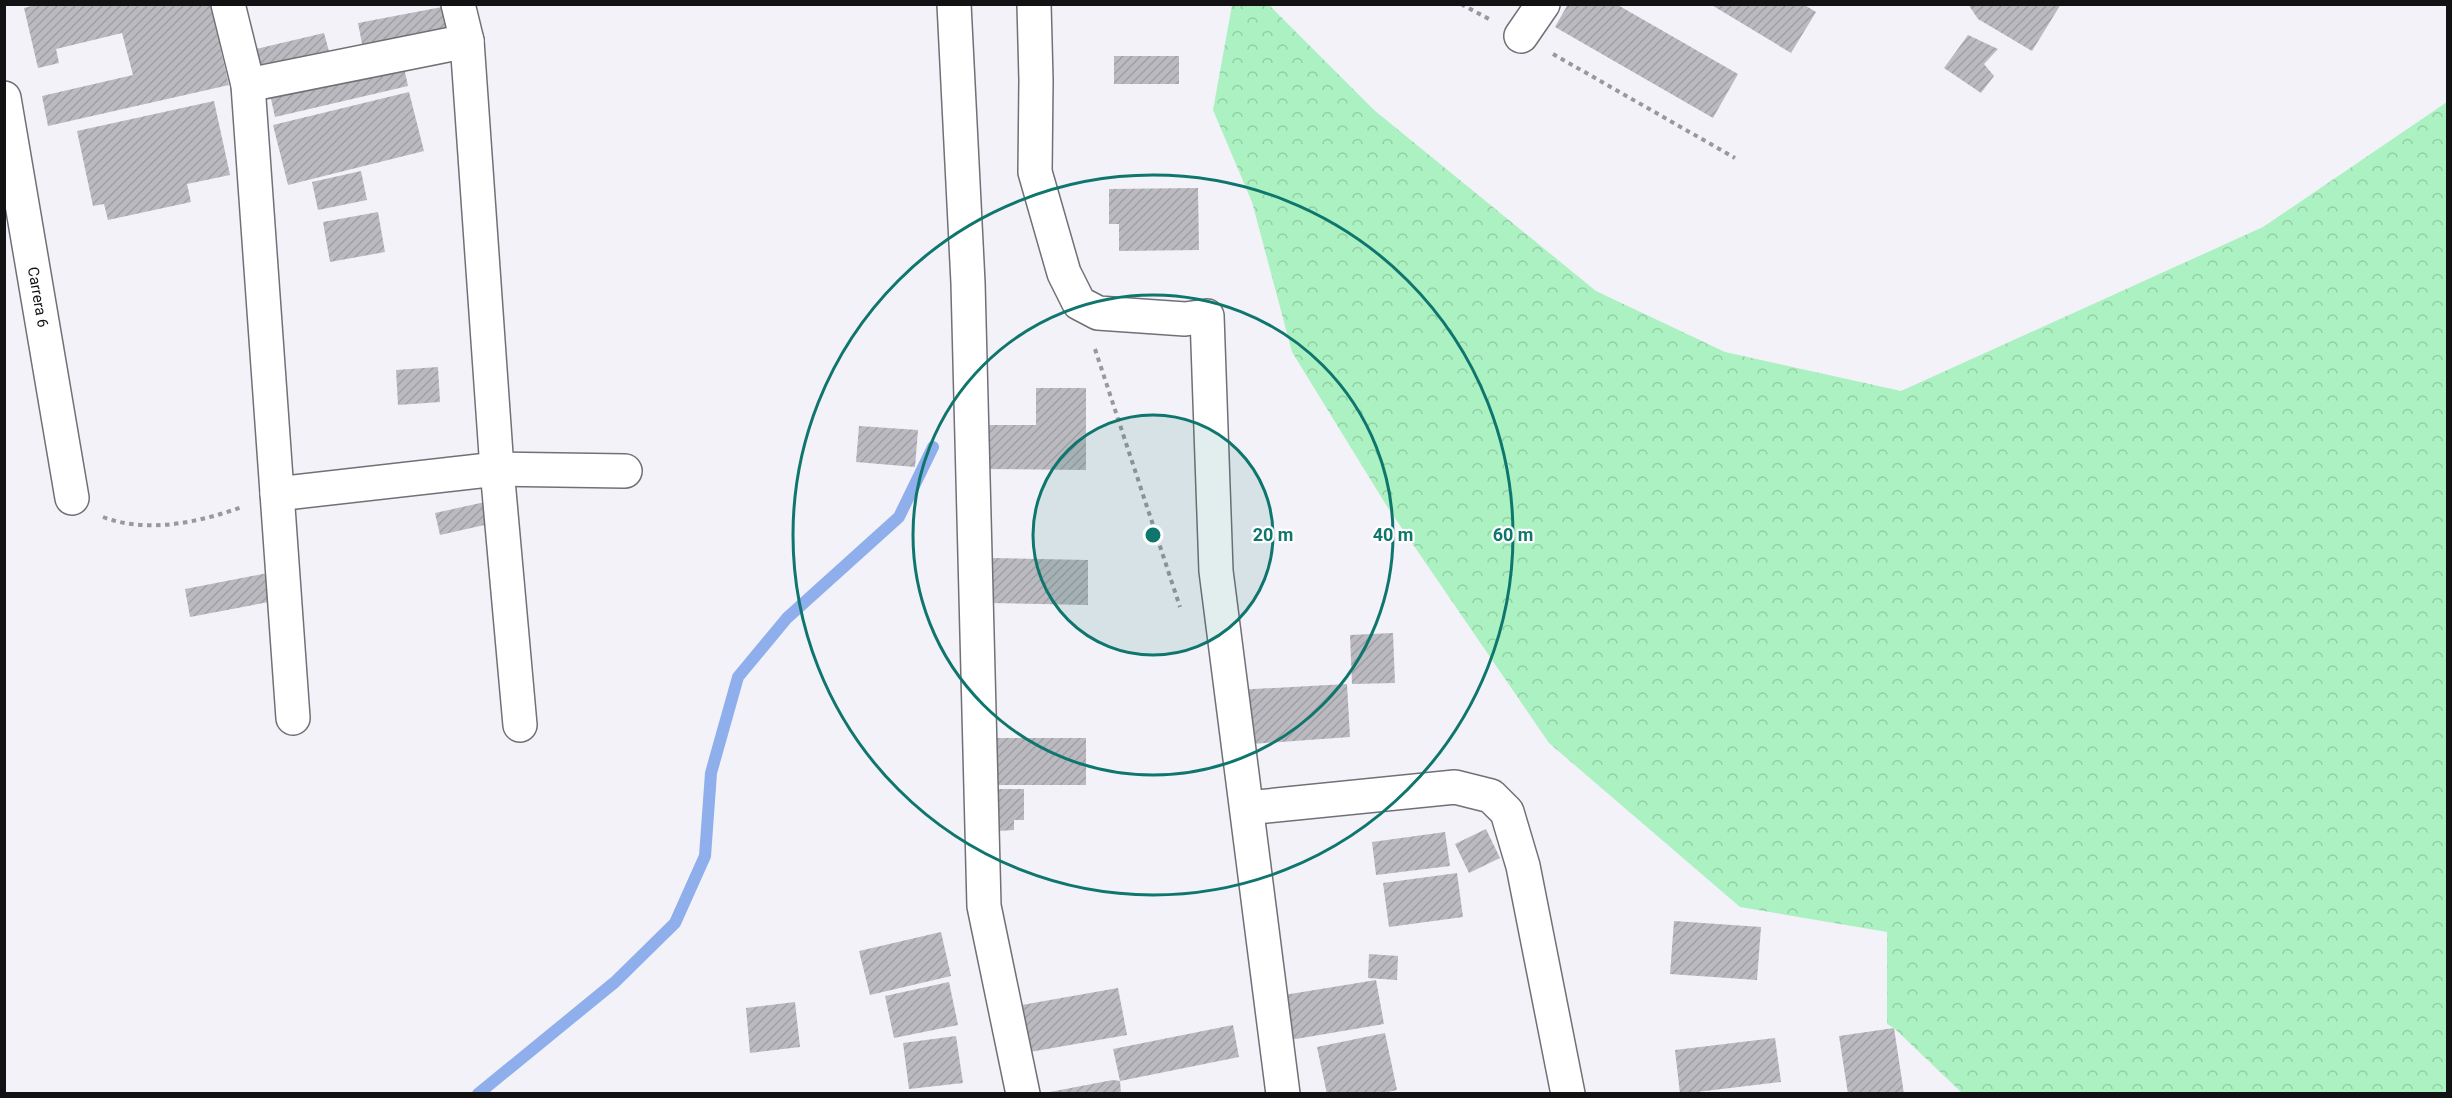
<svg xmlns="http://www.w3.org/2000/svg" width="2452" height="1098" viewBox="0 0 2452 1098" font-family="Roboto,sans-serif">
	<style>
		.forest { fill: url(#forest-crowns) }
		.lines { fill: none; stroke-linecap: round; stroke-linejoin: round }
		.stream { stroke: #8eaeec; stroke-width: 12 }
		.building { fill: url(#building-hatch) }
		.street-casing { stroke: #717076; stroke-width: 36 }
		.path { stroke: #99989d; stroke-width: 4; stroke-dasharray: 4.5 4.5; stroke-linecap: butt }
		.street { stroke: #fff; stroke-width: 33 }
		.ring { fill: none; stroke: #0f766e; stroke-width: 3 }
		.labels { text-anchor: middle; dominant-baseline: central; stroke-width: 4.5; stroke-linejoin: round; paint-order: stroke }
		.street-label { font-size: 15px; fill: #121113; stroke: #fff }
		.centre { fill: #0f766e; stroke: #fff; stroke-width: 3 }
		.ring-label { font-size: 18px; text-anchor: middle; font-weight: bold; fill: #0f766e; stroke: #fff; stroke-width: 4.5; stroke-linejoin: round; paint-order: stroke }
	</style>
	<defs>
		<pattern id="forest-crowns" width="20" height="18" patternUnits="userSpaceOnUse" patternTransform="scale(1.5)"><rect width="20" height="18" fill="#acf1c1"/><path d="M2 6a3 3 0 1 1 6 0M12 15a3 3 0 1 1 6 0" fill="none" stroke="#93cea5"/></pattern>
		<pattern id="building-hatch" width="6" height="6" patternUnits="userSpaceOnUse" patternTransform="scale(1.5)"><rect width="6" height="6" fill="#bbbac0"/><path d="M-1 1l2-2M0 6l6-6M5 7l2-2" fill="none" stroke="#a09fa4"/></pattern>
	</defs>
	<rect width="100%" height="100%" fill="#f3f2f9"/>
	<path class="forest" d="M1232,5H1269L1374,110L1596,291L1725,352L1901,391L2263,227L2447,102V1093H1962L1894,1028L1887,1024V932L1740,907L1549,743L1388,508L1292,352L1252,202L1213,110Z"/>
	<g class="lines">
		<path class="stream" d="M478,1094L615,982L675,923L705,856L711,773L738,677L787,618L899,517L933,447"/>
	</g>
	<path class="building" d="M39,4H210L229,85L48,126L42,96L133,75L122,33L56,49L59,63L38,68L24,8Z
		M1568,4H1616L1738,74L1713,118L1555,27Z
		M1710,4H1803L1816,12L1791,53Z
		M1968,4H2061L2032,51L1978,19Z
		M442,7L448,33L363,49L358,23Z
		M324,33L330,55L261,71L256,49Z
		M1968,35L1998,49L1984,64L1994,76L1981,93L1944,68Z
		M1114,56H1179V84H1114Z
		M402,58L408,86L275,117L269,90Z
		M409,92L424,151L288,185L273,125Z
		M214,101L230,175L187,184L191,202L108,220L104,204L93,206L77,131Z
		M361,171L367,200L318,210L312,182Z
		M1198,188L1199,250L1119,251V224H1109V189Z
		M378,212L385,252L330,262L323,222Z
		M438,367L440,402L398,405L396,370Z
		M1036,388H1086V470L982,469V425H1036Z
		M859,426L918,430L915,467L856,462Z
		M485,502L489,524L440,535L435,513Z
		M992,558L1088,560V605L990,603Z
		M273,572L279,600L190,617L185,589Z
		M1393,633L1395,683L1352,684L1350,635Z
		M1347,684L1350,737L1239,745L1235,690Z
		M990,738H1086V785H990Z
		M990,789H1024V820H1014V830L998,831Z
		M1486,829L1500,858L1469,873L1455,844Z
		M1445,832L1450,866L1376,875L1372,842Z
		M1457,873L1463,917L1389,927L1383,883Z
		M1674,921L1761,927L1757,980L1670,974Z
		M941,932L951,976L870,995L859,951Z
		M1369,954L1398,956L1397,980L1368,978Z
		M1376,980L1384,1024L1284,1041V995Z
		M949,982L958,1025L894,1038L885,996Z
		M1118,988L1127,1035L1024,1053L1016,1006Z
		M795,1002L800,1047L750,1053L746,1008Z
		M1233,1025L1239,1057L1120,1081L1113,1049Z
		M1894,1028L1904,1094H1848L1839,1036Z
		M1385,1033L1397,1090L1379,1094H1327L1317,1047Z
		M956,1036L963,1083L909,1089L903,1043Z
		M1775,1038L1781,1082L1680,1094L1675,1050Z
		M1113,1080L1120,1081L1121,1094H1039Z"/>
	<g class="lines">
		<g class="street-casing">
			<g id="street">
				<path d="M228,4L248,85L293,718"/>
				<path d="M458,4L467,41L497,469L520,725"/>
				<path d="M954,4L968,283L984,906L1023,1094"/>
				<path d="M1034,4L1036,80L1035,172L1064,273L1079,303L1098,313L1185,319L1207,316L1216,571L1283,1094"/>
				<path d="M1521,36L1543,4"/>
				<path d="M248,85L467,41"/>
				<path id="s1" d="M4,98L72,498"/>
				<path d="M277,494L497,469L625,471"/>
				<path d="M1247,808L1455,787L1491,796L1507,812L1523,866L1568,1094"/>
			</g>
		</g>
		<path class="path" d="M1461,4L1489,19
			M1553,54L1735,158
			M1095,349L1180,607
			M103,517C147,534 200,522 242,507"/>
		<use href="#street" class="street"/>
	</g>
	<circle cx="1153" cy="535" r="120" fill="#0f766e" fill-opacity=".12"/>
	<g class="ring">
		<circle cx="1153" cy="535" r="120"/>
		<circle cx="1153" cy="535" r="240"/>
		<circle cx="1153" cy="535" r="360"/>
	</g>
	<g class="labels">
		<g class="street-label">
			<text stroke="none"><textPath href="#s1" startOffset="202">Carrera 6</textPath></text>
		</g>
	</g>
	<circle cx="1153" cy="535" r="9" class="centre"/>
	<g class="ring-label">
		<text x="1273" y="541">20 m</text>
		<text x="1393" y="541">40 m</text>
		<text x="1513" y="541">60 m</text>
	</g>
	<rect width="2452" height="1098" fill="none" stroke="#121113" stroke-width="12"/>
</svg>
